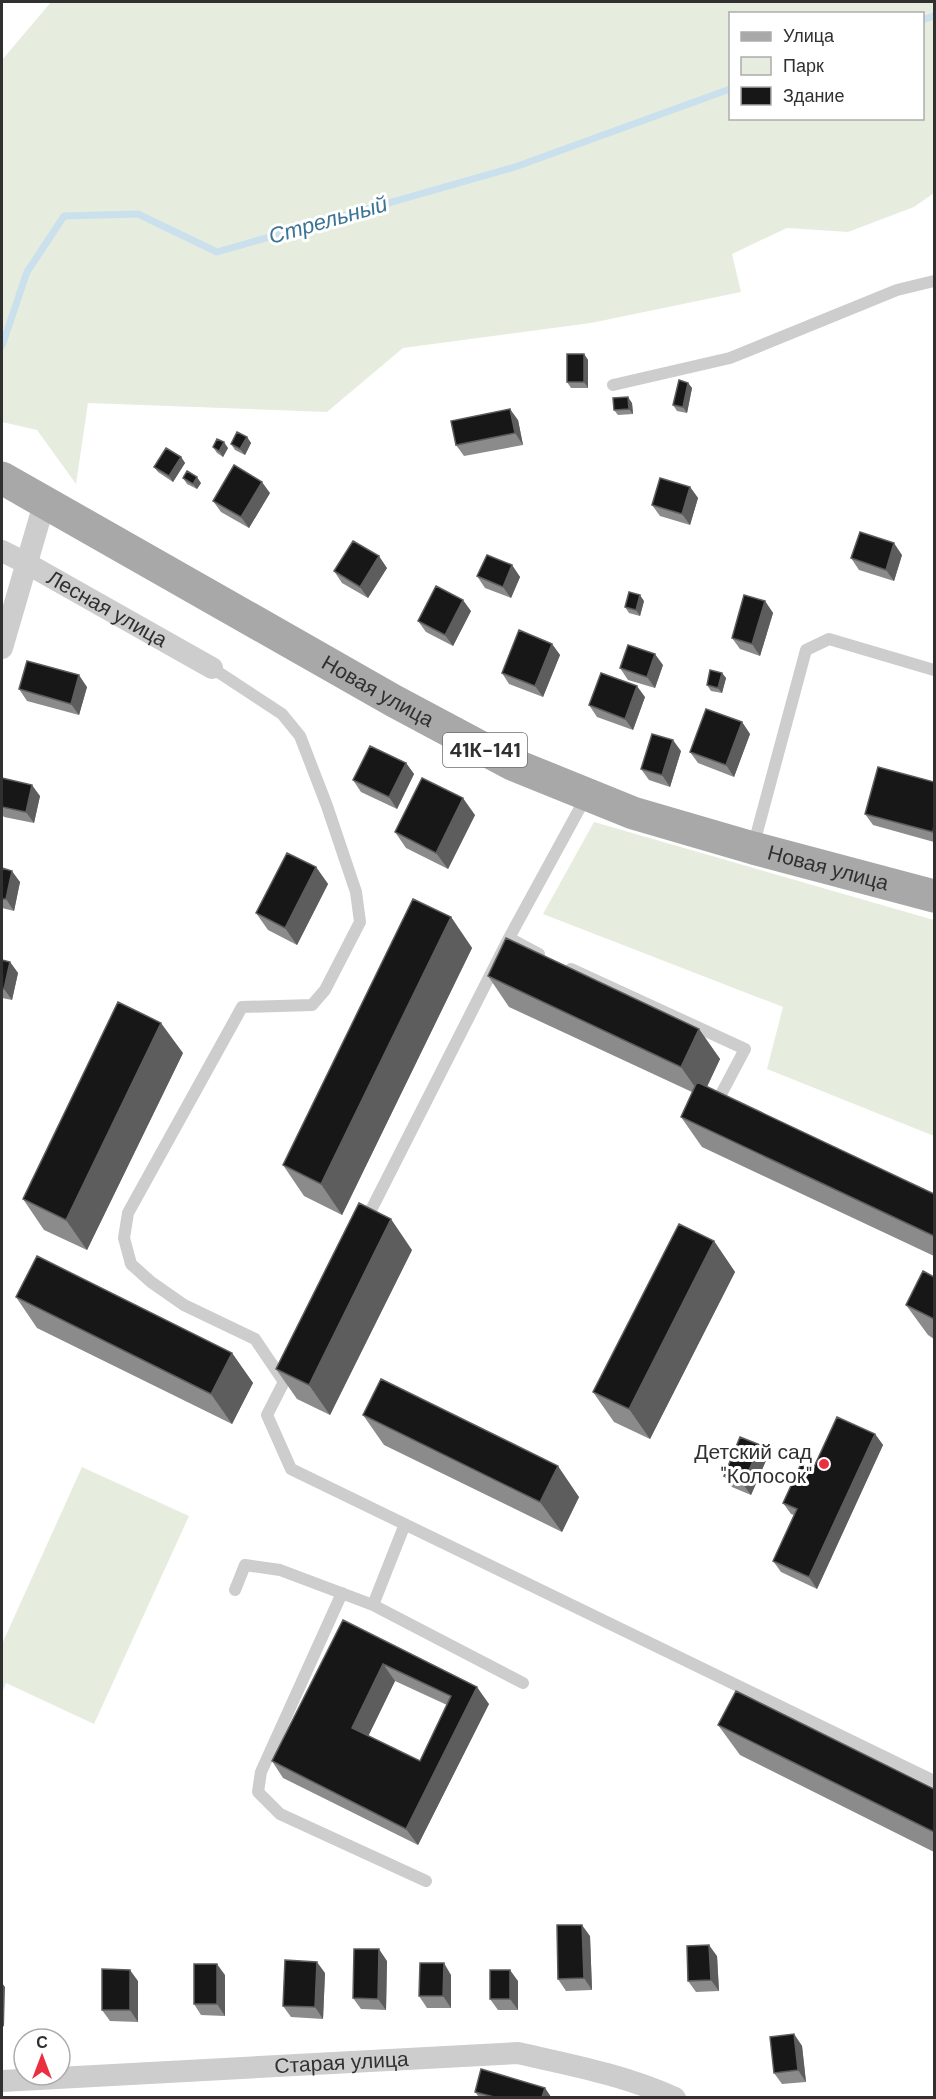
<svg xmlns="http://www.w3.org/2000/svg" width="936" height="2099" viewBox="0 0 936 2099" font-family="'DM Sans',sans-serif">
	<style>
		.green { fill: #e6edde; fill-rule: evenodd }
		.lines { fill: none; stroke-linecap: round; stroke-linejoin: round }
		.stream { stroke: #cae0ed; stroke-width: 7 }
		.service { stroke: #cdcdcd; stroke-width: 12 }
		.minor { stroke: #cdcdcd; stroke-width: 22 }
		.primary { stroke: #a8a8a8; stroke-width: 33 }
		.wall { fill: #8b8b8b; fill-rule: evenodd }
		.shaded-wall { fill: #5d5d5d }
		.building { fill: #171717; stroke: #5d5d5d; stroke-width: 1.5; fill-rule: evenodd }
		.poi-dot { fill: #ea2f40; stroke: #fff; stroke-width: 2 }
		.labels { text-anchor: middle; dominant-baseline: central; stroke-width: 6; stroke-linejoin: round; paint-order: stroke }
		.shield { fill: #fff; stroke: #6e6e6e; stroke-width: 1.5 }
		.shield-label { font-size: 20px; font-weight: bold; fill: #303030 }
		.street-label { font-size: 21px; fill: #303030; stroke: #fff }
		.poi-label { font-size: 21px; fill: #303030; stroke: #fff; text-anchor: end }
		.water-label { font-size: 22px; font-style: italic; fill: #3b7495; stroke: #fff }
	</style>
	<rect width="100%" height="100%" fill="#fff"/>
	<path class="green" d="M51,2H934V193L914,207L848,232L787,228L732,254L741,292L591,323L403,348L327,412L88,403L76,484L37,430L2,422V60ZM730,14H922V118H730Z
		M594,822L934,920V1136L767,1069L783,1007L543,914Z
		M82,1467L189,1516L94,1724L6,1683L2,1693V1644Z"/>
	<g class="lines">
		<path class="stream" d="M922,20L934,16
			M2,346L27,272L64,216L138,214L217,252L515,167L730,89"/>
		<path class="service" d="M613,385L730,358L897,290L934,281
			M212,668L282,714L300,736L327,806L356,892L360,922L325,990L312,1005L242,1007L128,1213L124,1238L131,1264L151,1282L184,1305L255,1339L284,1382
			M753,847L806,650L829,639L934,670
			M509,938L539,954
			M571,969L745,1049L718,1100L726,1103
			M364,1224L509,938L587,795
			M291,1368L267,1415L291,1469L934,1781
			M235,1590L245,1565L280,1570L373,1605L523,1683
			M342,1593L261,1772L258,1792L280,1814L426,1881
			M373,1605L405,1524"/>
		<g class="minor">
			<path id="s1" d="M2,551L26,563L212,668"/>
			<path d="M2,648L44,504"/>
			<path id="s2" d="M2,2081L518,2053C571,2065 625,2075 675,2098"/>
		</g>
		<path class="primary" id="s3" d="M2,478L394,701L512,764L633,813L753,848L934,896"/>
	</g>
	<path class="wall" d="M584,354L588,360V388H571L567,382Z
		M688,383L692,388L687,413L677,411L673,405Z
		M632,403L633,414L618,415L614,410Z
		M518,420L523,445L464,456L456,445Z
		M247,437L251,443L245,455L235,450L231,444Z
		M213,447L228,448L223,457L217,453Z
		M181,457L185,463L173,482L158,472L154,467Z
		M183,478L201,483L197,489L187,484Z
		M690,487L698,498L690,525L660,516L652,505Z
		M270,493L249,528L221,512L213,501Z
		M902,555L894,581L859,570L851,558Z
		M512,565L520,577L511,598L485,588L477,576Z
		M387,568L368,598L342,583L334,571Z
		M644,601L640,616L629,613L625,607Z
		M765,601L773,613L760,656L740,649L732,638Z
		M471,611L453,646L426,632L418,621Z
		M552,644L560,655L543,697L509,684L502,673Z
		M663,665L655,688L628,680L620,668Z
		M722,673L726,678L722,693L711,691L707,685Z
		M87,687L79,715L27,701L19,689Z
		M645,697L633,730L597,717L589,705Z
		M742,722L750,734L734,777L698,763L690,752Z
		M681,751L670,787L649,780L641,769Z
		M406,763L414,774L397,809L361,792L353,780Z
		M2,779L40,796L34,823L4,817L2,814Z
		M934,782V842L873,825L865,814Z
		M475,815L448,869L406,848L395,832Z
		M316,867L328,884L297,945L268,930L256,913Z
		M2,868L20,882L14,911L2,908Z
		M451,917L472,948L342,1215L304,1196L283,1165Z
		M2,960L10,962L18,973L12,1000L2,998Z
		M488,976L699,1029L720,1059L707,1087L934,1194V1256L702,1147L681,1117L692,1092L509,1007Z
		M183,1053L87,1250L44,1230L23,1199Z
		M714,1241L735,1272L650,1439L614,1422L593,1392Z
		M412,1250L330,1415L297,1399L276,1369Z
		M934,1277V1339L928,1335L906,1305Z
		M16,1297L232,1353L253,1383L232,1424L37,1328Z
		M363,1415L579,1497L562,1532L384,1445Z
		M875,1434L883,1445L817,1589L781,1572L773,1561L794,1515L791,1514L783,1503L813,1469Z
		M768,1456L751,1495L732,1487L724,1476Z
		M343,1620L489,1704L418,1845L283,1778L272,1761ZM395,1681L447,1705L420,1761L368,1736Z
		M718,1725L934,1789V1852L740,1755Z
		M590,1936L592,1990L566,1991L558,1979Z
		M717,1956L719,1991L696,1992L688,1981Z
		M387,1961L386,2010L361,2009L353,1998Z
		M325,1973L323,2019L291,2017L283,2006Z
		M225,1975V2016L201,2015L194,2004Z
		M451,1975V2008H427L419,1996Z
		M138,1981V2022L110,2021L102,2010Z
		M518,1981V2010H498L490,1999Z
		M794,2034L802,2046L806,2082L782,2084L774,2073Z
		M545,2088L551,2097H479L475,2092Z"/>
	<path class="shaded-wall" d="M584,354L588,360V388L584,382Z
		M688,383L692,388L687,413L683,407Z
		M628,397L632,403L633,414L629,409Z
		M510,409L518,420L523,445L515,433Z
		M247,437L251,443L245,455L240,449Z
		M224,442L228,448L223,457L219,451Z
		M181,457L185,463L173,482L169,476Z
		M197,477L201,483L197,489L193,484Z
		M262,482L270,493L249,528L241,517Z
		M690,487L698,498L690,525L682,514Z
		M894,543L902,555L894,581L886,570Z
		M379,556L387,568L368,598L360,587Z
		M512,565L520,577L511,598L503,587Z
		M640,595L644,601L640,616L636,610Z
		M463,600L471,611L453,646L445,635Z
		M765,601L773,613L760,656L752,644Z
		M552,644L560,655L543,697L535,686Z
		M655,654L663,665L655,688L647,677Z
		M722,673L726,678L722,693L718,688Z
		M79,675L87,687L79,715L71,704Z
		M637,686L645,697L633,730L625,719Z
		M742,722L750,734L734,777L726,765Z
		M673,740L681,751L670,787L662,775Z
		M406,763L414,774L397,809L389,797Z
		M32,785L40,796L34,823L26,812Z
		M463,798L475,815L448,869L436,853Z
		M316,867L328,884L297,945L285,928Z
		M12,871L20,882L14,911L6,899Z
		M451,917L472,948L342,1215L321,1184Z
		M10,962L18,973L12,1000L4,989Z
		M161,1023L183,1053L87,1250L66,1220Z
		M699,1029L720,1059L702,1097L681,1067Z
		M391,1219L412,1250L330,1415L309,1385Z
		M714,1241L735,1272L650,1439L629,1409Z
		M232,1353L253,1383L232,1424L211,1394Z
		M875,1434L883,1445L817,1589L809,1577Z
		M760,1445L768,1456L751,1495L743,1484Z
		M558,1466L579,1497L562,1532L540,1502Z
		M383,1664L395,1681L364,1745L352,1728Z
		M477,1687L489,1704L418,1845L406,1829Z
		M582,1925L590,1936L592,1990L584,1978Z
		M709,1945L717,1956L719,1991L711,1980Z
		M379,1949L387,1961L386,2010L378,1999Z
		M317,1962L325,1973L323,2019L315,2007Z
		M444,1963L451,1975V2008L443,1996Z
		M217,1964L225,1975V2016L217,2004Z
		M130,1970L138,1981V2022L130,2010Z
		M510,1970L518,1981V2010L510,1999Z
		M2,1983L5,1987L4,2027L2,2024Z
		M794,2034L802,2046L806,2082L798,2070Z
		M545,2088L551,2097H542Z"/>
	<path class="building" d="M567,354H584V382H567Z
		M679,380L688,383L683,407L673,405Z
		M628,397L629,409L614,410L613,398Z
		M510,409L515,433L456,445L451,421Z
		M237,432L247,437L240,449L231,444Z
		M217,439L224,442L219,451L213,447Z
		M166,448L181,457L169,476L154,467Z
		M234,465L262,482L241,517L213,501Z
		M187,471L197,477L193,484L183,478Z
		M660,478L690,487L682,514L652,505Z
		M860,532L894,543L886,570L851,558Z
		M353,541L379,556L360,587L334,571Z
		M487,555L512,565L503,587L477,576Z
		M436,586L463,600L445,635L418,621Z
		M629,592L640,595L636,610L625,607Z
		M744,595L765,601L752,644L732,638Z
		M519,630L552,644L535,686L502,673Z
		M628,645L655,654L647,677L620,668Z
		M27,661L79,675L71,704L19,689Z
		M710,670L722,673L718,688L707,685Z
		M601,673L637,686L625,719L589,705Z
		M706,709L742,722L726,765L690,752Z
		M652,734L673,740L662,775L641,769Z
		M370,746L406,763L389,797L353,780Z
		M878,767L934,782V825L933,832L865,814Z
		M2,778L32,785L26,812L2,807Z
		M422,778L463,798L436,853L395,832Z
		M287,853L316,867L285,928L256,913Z
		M2,868L12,871L6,899H2Z
		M413,899L451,917L321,1184L283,1165Z
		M506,938L699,1029L681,1067L488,976Z
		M2,960L10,962L4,989L2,988Z
		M118,1002L161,1023L66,1220L23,1199Z
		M697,1082L934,1194V1236L681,1117Z
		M359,1203L391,1219L309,1385L276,1369Z
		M679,1224L714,1241L629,1409L593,1392Z
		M37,1256L232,1353L211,1394L16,1297Z
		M923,1271L934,1277V1319L906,1305Z
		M381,1379L558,1466L540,1502L363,1415Z
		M837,1417L875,1434L809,1577L773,1561L797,1509L783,1503L801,1464L813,1469Z
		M740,1437L760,1445L743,1484L724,1476Z
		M343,1620L477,1687L406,1829L272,1761ZM383,1664L451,1696L420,1761L352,1728Z
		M736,1691L934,1789V1832L718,1725Z
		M557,1925H582L584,1978L558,1979Z
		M709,1945L711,1980L688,1981L687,1946Z
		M354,1949H379L378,1999L353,1998Z
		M285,1960L317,1962L315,2007L283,2006Z
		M420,1963H444L443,1996H419Z
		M194,1964H217V2004H194Z
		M102,1969L130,1970V2010H102Z
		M490,1970H510V1999H490Z
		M794,2034L798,2070L774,2073L770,2037Z
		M481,2069L545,2088L542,2097H494L475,2092Z"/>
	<circle class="poi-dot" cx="824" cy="1464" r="6"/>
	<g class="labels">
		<rect class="shield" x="443" y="733" width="84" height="34" rx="4.5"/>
		<g class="shield-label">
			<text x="485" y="750">41К-141</text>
		</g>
		<g class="street-label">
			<text stroke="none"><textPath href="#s1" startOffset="120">Лесная улица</textPath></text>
			<text stroke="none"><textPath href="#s3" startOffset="432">Новая улица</textPath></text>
			<text stroke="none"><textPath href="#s3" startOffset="918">Новая улица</textPath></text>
			<text stroke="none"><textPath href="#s2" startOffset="340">Старая улица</textPath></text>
		</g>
		<g class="poi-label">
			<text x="812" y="1452">Детский сад<tspan x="812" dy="24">"Колосок"</tspan></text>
		</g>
		<g class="water-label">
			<text transform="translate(328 220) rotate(-16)">Стрельный</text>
		</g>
	</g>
	<rect width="936" height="2099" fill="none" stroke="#303030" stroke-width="6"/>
	<rect x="729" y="12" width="195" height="108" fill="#ffffff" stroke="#acacac" stroke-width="1.5"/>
	<rect x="741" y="32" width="30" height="9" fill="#a8a8a8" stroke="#acacac" stroke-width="1.5"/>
	<text x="783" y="42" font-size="18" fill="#303030">Улица</text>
	<rect x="741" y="57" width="30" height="18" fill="#e6edde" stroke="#acacac" stroke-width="1.5"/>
	<text x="783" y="72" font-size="18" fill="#303030">Парк</text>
	<rect x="741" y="87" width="30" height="18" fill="#171717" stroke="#acacac" stroke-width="1.5"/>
	<text x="783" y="102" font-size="18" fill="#303030">Здание</text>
	<g transform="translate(42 2057)"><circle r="28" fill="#ffffff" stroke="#acacac" stroke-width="1.5"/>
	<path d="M0-4.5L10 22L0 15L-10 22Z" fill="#ea2f40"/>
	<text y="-9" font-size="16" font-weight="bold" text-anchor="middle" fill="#303030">С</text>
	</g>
</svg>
